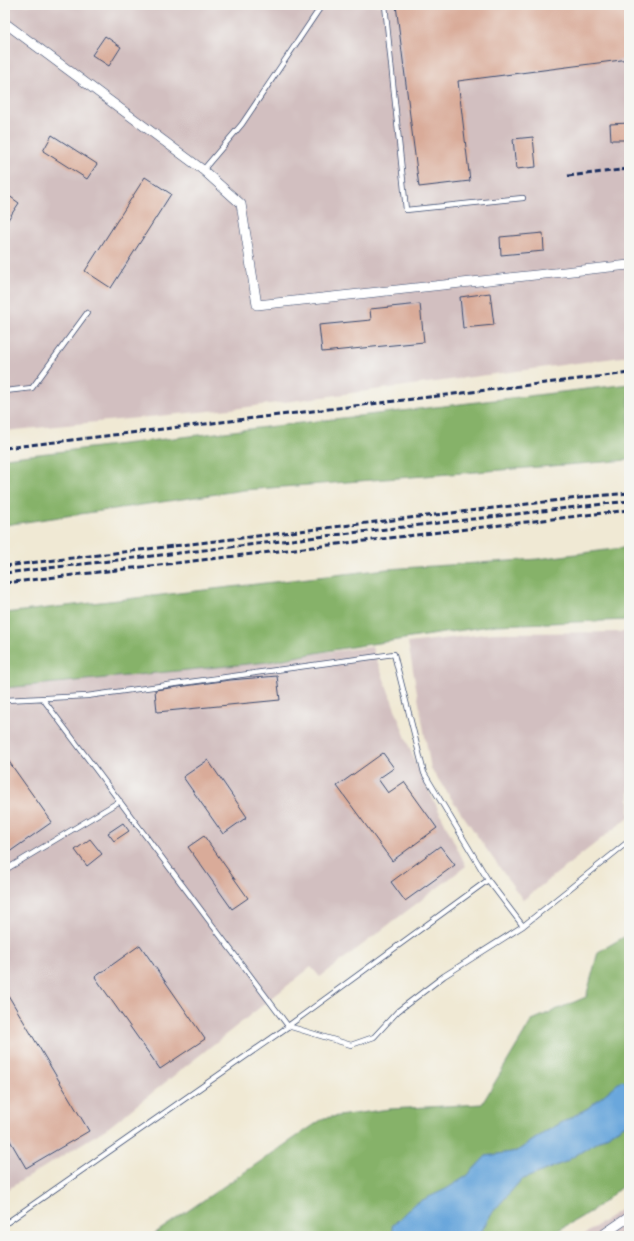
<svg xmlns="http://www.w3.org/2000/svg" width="634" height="1241" viewBox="0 0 634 1241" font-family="'Playpen Sans',sans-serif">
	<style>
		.industrial { fill: #d2bfc0 }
		.forest { fill: #86b269; stroke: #507064 }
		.water { fill: #6ba7dc; stroke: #436b9d }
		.building { fill: #d9ab99 }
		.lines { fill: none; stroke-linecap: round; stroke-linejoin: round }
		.service-casing { stroke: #3b4b70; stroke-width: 6 }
		.minor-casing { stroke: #3b4b70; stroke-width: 10 }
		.service { stroke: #fff; stroke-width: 4.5 }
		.minor { stroke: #fff; stroke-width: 9 }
		.rail { stroke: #1b2f5e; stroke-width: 3; stroke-dasharray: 6 3; stroke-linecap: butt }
	</style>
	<rect width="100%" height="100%" fill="#f6f6f2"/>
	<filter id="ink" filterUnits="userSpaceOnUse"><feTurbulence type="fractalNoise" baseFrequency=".025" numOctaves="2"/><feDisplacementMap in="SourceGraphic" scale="8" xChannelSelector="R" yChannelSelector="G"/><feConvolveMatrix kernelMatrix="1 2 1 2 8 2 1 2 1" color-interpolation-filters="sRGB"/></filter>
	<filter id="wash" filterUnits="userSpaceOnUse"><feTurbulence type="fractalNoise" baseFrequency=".012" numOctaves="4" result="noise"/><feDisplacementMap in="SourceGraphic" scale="16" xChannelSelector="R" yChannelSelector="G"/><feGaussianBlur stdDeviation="0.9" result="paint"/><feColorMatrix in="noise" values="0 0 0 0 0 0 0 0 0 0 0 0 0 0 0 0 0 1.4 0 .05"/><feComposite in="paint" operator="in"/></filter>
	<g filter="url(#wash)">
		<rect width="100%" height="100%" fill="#f0e9d4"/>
		<path class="industrial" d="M5,5H629V356L240,408L5,431Z
			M629,632V817L523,900L487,850L431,769L408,643L493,633Z
			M372,647L414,760L466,866L320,977L311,967L109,1127L5,1191V688Z
			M629,1204V1236H582Z"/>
		<path class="forest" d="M629,384V460L244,490L5,525V458Z
			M629,547V620L496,625L332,650L268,662L5,688V613L387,569L538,559Z
			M629,934V1084L622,1081L588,1108L547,1131L517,1151L486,1156L467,1176L392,1226L394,1236H151L324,1118L389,1109L482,1104L532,1020L586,997L598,952Z
			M629,1122V1181L592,1211L548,1236H479L491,1214L521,1180L565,1162Z"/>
		<path class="water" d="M622,1080L629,1084V1122L565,1162L521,1180L491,1214L479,1236H394L392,1226L414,1204L446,1189L467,1176L486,1156L517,1151L547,1131L588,1108Z"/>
		<g id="blocks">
			<path class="building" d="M396,5H629V59L458,81L470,181L419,187Z
				M105,36L121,47L109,66L92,55Z
				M629,123V140H611L610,124Z
				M52,135L97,164L87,179L43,151Z
				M533,137L536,167L516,169L513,139Z
				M145,177L171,194L111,288L85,271Z
				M5,193L19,203L5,224Z
				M543,233L544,251L501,255L500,237Z
				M490,293L494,325L463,328L460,297Z
				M420,304L424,342L322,352L319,325L371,320L370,309Z
				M277,676L280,700L157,712L155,690L230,680Z
				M383,753L394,768L378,779L388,793L404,782L437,828L392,861L337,786Z
				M5,756L52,822L5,855Z
				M208,760L247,817L223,834L183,777Z
				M123,823L129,831L114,841L108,833Z
				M204,836L248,898L232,909L188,847Z
				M90,839L102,854L87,866L75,850Z
				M440,846L455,865L405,901L391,882Z
				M140,945L205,1039L160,1069L95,977Z
				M5,990L89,1131L26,1168L5,1132Z"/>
		</g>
	</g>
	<g filter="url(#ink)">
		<use href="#blocks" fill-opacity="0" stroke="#3b4b70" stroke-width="1"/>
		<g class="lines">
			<g class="service-casing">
				<path id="service" d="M385,5L406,210L523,198
					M203,170L242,124L322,5
					M5,391L32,388L87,313
					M43,699L288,1026L351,1045L374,1037L398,1011L444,976L523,926
					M5,700L87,696L394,654L424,773L488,880L288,1026
					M5,870L120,801
					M488,880L523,926L629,841
					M5,1224L289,1026"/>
			</g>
			<g class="minor-casing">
				<path id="minor" d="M5,23L203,170L241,204L257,305L629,265
					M601,1236L629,1217"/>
			</g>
			<use href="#service" class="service"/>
			<use href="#minor" class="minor"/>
			<path class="rail" d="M568,176L629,169
				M5,448L629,373
				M5,566L595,496L629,493
				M5,573L629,501
				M5,583L629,510"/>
		</g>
	</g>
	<rect width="634" height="1241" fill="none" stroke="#f6f6f2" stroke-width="20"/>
</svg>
